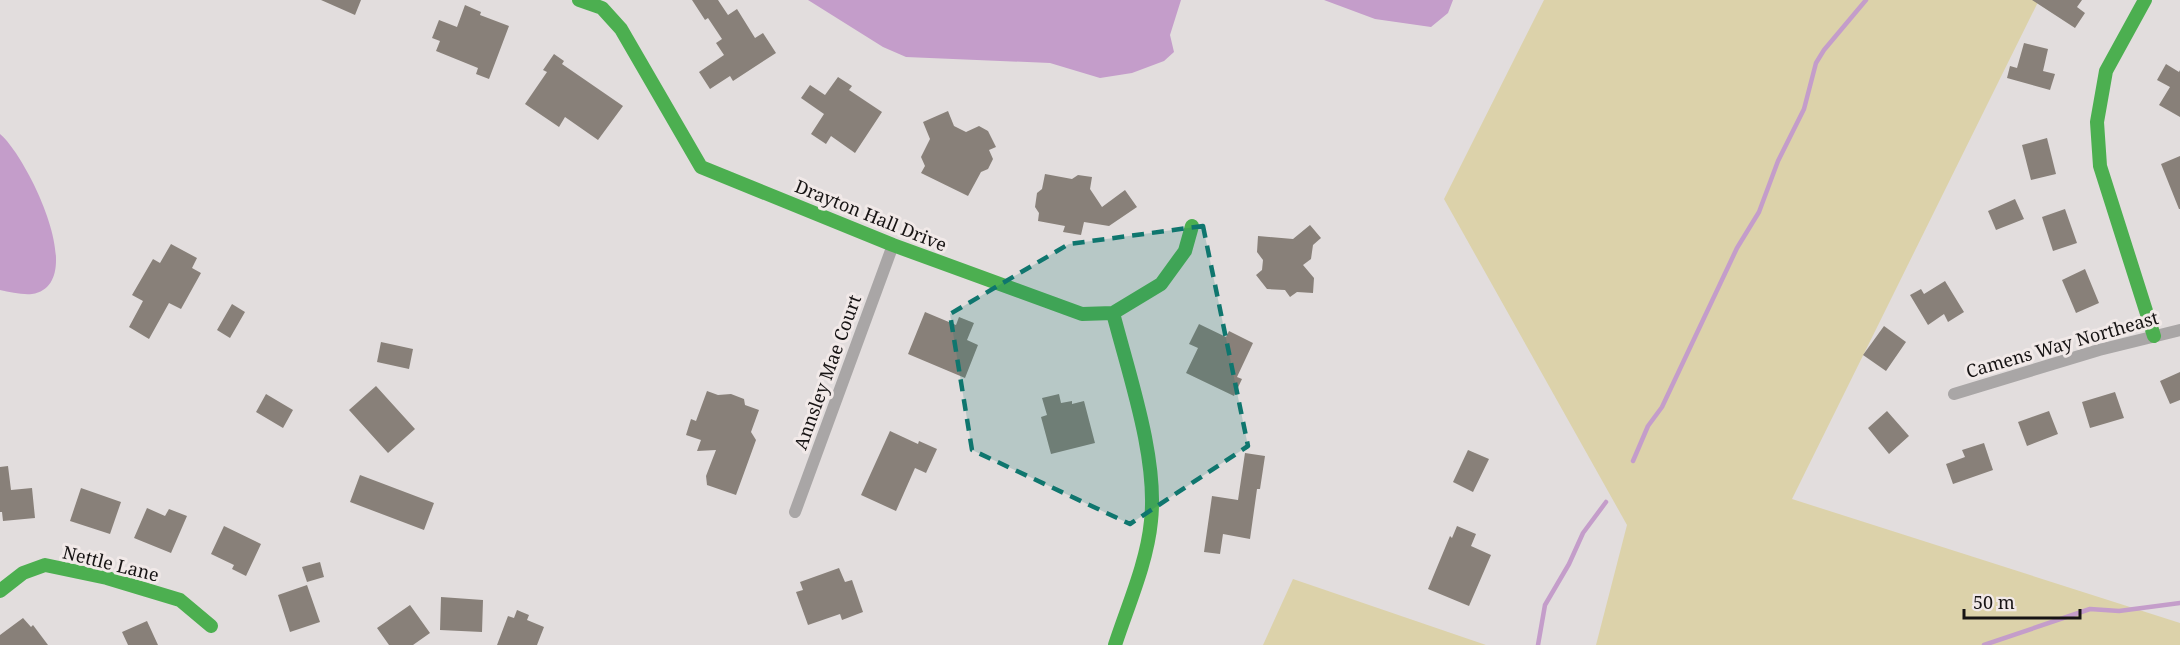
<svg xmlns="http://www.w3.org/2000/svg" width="2180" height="645" viewBox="0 0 2180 645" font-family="'Noto Serif',serif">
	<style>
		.green { fill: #dcd2aa }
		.water { fill: #c49dca }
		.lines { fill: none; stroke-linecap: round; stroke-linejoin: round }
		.stream { stroke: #c49dca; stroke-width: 4.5 }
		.building { fill: #888079 }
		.street { stroke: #a9a6a6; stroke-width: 12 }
		.fast { stroke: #4caf50; stroke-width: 14 }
		.marked { fill: #0f766e; fill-opacity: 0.2; stroke: #0f766e; stroke-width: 4.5; stroke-dasharray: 12 8; stroke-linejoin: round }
		.labels { text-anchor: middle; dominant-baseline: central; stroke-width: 6; stroke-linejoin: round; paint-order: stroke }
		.street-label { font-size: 18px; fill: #171414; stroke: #f1e9e8 }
	</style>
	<rect width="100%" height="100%" fill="#e2dddd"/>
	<path class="green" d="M1544,0H2039L1792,499L2180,623V645H1596L1627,525L1444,199Z
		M1293,579L1486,645H1263Z"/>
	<path class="water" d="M808,0H1181L1170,35L1174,52L1164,61L1132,73L1100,78L1050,63L906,57L883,47Z
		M1324,0H1453L1448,13L1431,27L1375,19Z
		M0,134C26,155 91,284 32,294C22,295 10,292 0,290Z"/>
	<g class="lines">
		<path class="stream" d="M1633,461L1648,426L1662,407L1737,248L1759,212L1778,161L1804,109L1816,63L1824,50L1866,0
			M1538,645L1545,605L1569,564L1583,533L1606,502
			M1984,645L2090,609L2119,611L2180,603"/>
	</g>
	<path class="building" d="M321,0H361L355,15Z
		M692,0H718L728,15L737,9L755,38L763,33L776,53L733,81L730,76L710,89L699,72L724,55L716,43L722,39L708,18L705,20Z
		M2032,0H2082L2077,7L2085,13L2075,28Z
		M465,5L481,12L480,15L509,26L489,79L476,74L478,68L436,51L440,41L432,38L439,20L457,27Z
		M2024,43L2048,49L2043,71L2055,74L2050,90L2007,78L2010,66L2017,68Z
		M554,54L564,61L562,64L623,106L598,140L565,117L559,127L525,104L547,72L543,70Z
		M2166,64L2179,72L2180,70V117L2159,105L2170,87L2157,80Z
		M838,77L852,86L849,90L882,112L855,153L831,136L826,144L811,134L824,114L801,98L810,85L825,95Z
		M948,111L954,126L966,132L979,126L988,131L996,147L989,150L993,159L988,169L981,172L968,196L921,173L925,166L921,157L930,139L923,122Z
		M2047,138L2056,174L2031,180L2022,145Z
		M2180,156V209H2179L2161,164Z
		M1045,174L1072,179L1078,175L1092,177L1090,189L1102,207L1125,190L1137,207L1109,226L1084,222L1081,235L1063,232L1065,226L1038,221L1039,213L1035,207L1037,193L1042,189Z
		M2015,199L2024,219L1996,230L1988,211Z
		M2065,209L2077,243L2053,251L2042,217Z
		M1310,225L1321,238L1313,245L1311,259L1303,265L1314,278L1313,293L1297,292L1290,297L1285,290L1267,289L1256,275L1262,270L1263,260L1257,252L1258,236L1293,239Z
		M171,244L197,258L192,268L201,273L181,309L169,303L149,339L129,327L143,301L132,295L153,259L160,263Z
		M2085,269L2099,303L2076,313L2062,280Z
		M1945,281L1964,312L1948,322L1944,314L1928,325L1910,295L1921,289L1924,294Z
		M232,304L245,312L230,338L217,330Z
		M925,312L956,325L959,317L974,323L967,340L978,345L965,378L908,354Z
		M1199,324L1226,337L1229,331L1253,343L1237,377L1242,379L1234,396L1186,373L1198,348L1189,344Z
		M1884,326L1906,342L1886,371L1863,355Z
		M381,342L413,349L409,369L377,362Z
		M2180,372V400L2170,404L2160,381Z
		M376,386L415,429L388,453L349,410Z
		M707,391L718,395L731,394L744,399L745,405L759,410L751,432L756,440L736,495L707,485L706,476L716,450L697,451L701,440L686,435L691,419L696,421Z
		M2115,392L2124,418L2090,428L2082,402Z
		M266,394L293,410L283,428L256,412Z
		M1059,394L1061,403L1072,401V404L1084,401L1095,443L1051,454L1041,417L1047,415L1042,398Z
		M1887,411L1909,436L1889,454L1868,428Z
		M2049,411L2058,434L2027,446L2018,422Z
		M890,431L918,444L919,441L937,449L926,473L915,468L896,511L861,495Z
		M1984,443L1993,470L1953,484L1946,464L1965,457L1962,450Z
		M1468,450L1489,459L1473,492L1453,482Z
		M1245,453L1265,456L1260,489H1257L1250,539L1223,534L1220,554L1204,552L1212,496L1238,500Z
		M8,466L11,490L32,488L35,518L3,521L2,512H0V467Z
		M360,475L434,503L424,530L350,502Z
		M81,488L121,502L110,534L70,521Z
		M147,508L165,516L169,509L187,516L171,553L134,538Z
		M224,526L261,544L246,576L232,569L234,565L211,554Z
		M1457,526L1476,534L1471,546L1491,555L1469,606L1428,589L1450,536L1452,538Z
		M320,562L324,577L307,582L302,567Z
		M839,568L845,582L852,580L863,612L842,620L840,614L808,625L796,592L803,590L800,582Z
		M307,585L320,622L290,632L278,595Z
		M441,597L483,600L482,632L440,630Z
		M410,605L430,633L413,645H389L377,628Z
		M517,610L529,615L527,620L544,627L537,645H497L508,616L514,618Z
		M23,618L31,627L33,625L48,645H0V635Z
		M147,621L158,645H128L122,632Z"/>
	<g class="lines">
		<path class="street" d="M1954,394L2099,350L2180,330
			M795,512L893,245"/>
		<path class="fast" d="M579,0L602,8L621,29L701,167L893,245L1082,314L1113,313L1161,284L1185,251L1192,226
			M2145,0L2106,71L2097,122L2100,166L2154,336
			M1113,313C1129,375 1158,458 1151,521C1147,563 1128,605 1115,645
			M0,591L23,573L45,565L107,578L180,600L211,626"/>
	</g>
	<path class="marked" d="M1203,226L1248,446L1130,524L972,450L950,314L1069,244Z"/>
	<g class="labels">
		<g class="street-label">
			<text transform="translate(871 215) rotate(22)">Drayton Hall Drive</text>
			<text transform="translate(2062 344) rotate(-16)">Camens Way Northeast</text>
			<text transform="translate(827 372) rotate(-70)">Annsley Mae Court</text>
			<text transform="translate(111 563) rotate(14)">Nettle Lane</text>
		</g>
	</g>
	<path d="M1964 609v9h116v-9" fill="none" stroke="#171414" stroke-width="3"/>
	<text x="1973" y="609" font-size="18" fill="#171414" stroke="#f1e9e8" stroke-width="4.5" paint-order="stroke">50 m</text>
</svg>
